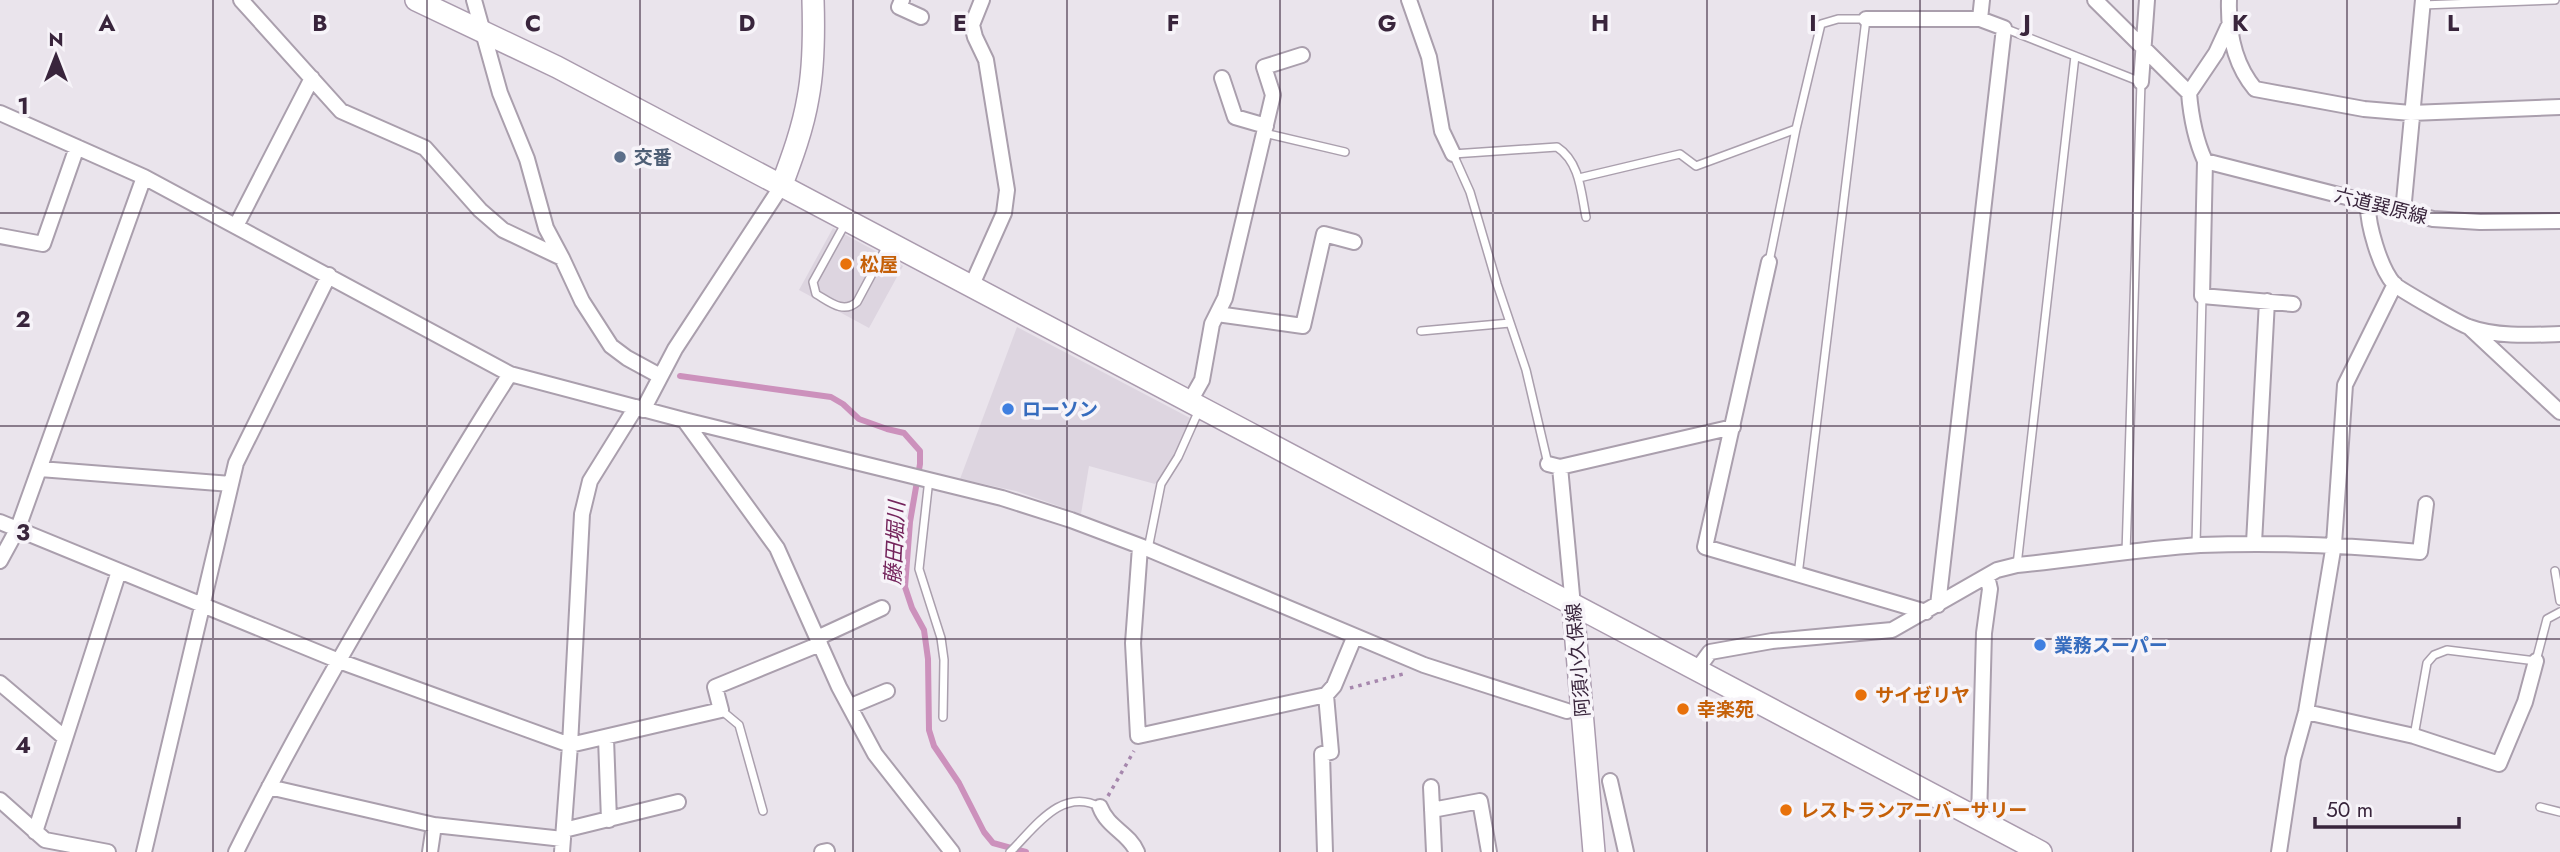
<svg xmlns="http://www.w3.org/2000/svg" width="2560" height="852" viewBox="0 0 2560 852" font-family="Jost,'Noto Sans JP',sans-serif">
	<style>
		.built { fill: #ddd5e0 }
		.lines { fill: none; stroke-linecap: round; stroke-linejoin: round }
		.stream { stroke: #cc91bc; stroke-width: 6 }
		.lane-casing { stroke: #aa9fad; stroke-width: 10 }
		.street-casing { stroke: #aa9fad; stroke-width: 18 }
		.secondary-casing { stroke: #aa9bae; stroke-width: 24 }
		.path { stroke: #a687ad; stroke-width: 3.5; stroke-dasharray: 3.5 5; stroke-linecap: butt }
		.lane { stroke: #fff; stroke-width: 7 }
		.street { stroke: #fff; stroke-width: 14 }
		.secondary { stroke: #fff; stroke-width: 21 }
		.grid { fill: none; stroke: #39253c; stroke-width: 2; stroke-opacity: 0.55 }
		.service-dot { fill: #5c6f8a; stroke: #f7f4f9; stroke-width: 2.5 }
		.food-dot { fill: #e8710a; stroke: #f7f4f9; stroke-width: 2.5 }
		.shop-dot { fill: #3f7fe0; stroke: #f7f4f9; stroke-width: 2.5 }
		.labels { text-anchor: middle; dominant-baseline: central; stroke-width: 7; stroke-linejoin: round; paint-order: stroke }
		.service-label { font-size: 19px; font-weight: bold; fill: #4e5e75; stroke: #f7f4f9; text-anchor: start }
		.street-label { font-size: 19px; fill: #39253c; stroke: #f7f4f9 }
		.food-label { font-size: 19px; font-weight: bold; fill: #c56008; stroke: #f7f4f9; text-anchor: start }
		.shop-label { font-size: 19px; font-weight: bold; fill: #366cbe; stroke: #f7f4f9; text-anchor: start }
		.water-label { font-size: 21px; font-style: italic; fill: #74245c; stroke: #f7f4f9 }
		.grid-label { font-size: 23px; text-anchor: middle; font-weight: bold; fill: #39253c; stroke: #f7f4f9; stroke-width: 7; stroke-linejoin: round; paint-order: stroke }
	</style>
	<rect width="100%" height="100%" fill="#eae4ec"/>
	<path class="built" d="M833,228L903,266L869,328L799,290Z
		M1017,327L1190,418L1175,456L1155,484L1089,466L1081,514L1016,491L960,479Z"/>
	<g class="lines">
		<path class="stream" d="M680,376L831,397L843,404L859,419L887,429L904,433L920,451V464L910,522L905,587L912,608L924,630L928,659L929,730L934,746L959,783L984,832L993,843L1026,852"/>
		<g class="lane-casing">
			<path id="lane" d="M2422,5L2555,0
				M2004,28L2141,82L2126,553
				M1264,133L1345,152
				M1579,178L1680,154L1696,166L1796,129
				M845,224L813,282L816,294C830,302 843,314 857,302L888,244
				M1769,262L1796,129L1821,24L1838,19H1866L1798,575
				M1421,331L1510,323
				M1548,464L1526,370L1497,284L1470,192L1453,154L1557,147C1580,162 1581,192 1586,217
				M929,479L919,569L941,638L944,660L943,717
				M2196,545L2202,296
				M1148,549L1161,484L1178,457L1199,410
				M2017,565L2075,56
				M2555,571L2560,601
				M721,710L739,725L763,811
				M2414,736L2427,663L2434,655L2447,650L2536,661L2547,619L2560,612
				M2540,807L2560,812
				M1010,852C1034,829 1061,786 1100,807"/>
		</g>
		<g class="street-casing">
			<path id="street" d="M241,0L341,111L425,148L480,210L503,230L562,258L582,301L611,346L627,358L660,376
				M474,0L500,93L527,159L546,228L562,258
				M902,0L899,7L921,17
				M1409,0L1429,57L1442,131L1453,154
				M2095,0L2189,93C2191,117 2195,139 2205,161L2202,296L2293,304
				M2229,0C2228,32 2234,64 2255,89L2364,109L2411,113L2560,107
				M1866,19H1980L2004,28L1938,605
				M1980,19L1982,0
				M1222,78L1235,117L1266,126
				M2141,82L2147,0
				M2189,93L2216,53L2228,27
				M0,113L144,177L510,374L684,420L1002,498L1071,520L1148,549L1424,665L1567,711
				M2205,161L2433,219L2480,222L2560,221
				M2368,203C2367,224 2380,268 2394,284C2399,289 2460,324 2469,327C2496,337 2531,335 2560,334
				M2403,212L2423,0
				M236,226L312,78
				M0,236L43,244L77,147
				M1769,262L1705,547L1926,612
				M971,287L1004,213L1007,190L986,60L975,37L972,25L982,0
				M1217,314L1303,326L1324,234L1354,242
				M2470,328L2560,412
				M1189,403L1202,380L1212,324L1225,298L1273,95L1264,67L1302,55
				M643,410L675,349L781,187
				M684,420L777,548L839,687L875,754L952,852
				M1548,464L1560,467L1733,427
				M1560,467L1573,606
				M40,469L231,484
				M0,522L339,661L570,745L721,710L715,687L820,644
				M2254,543L2267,301
				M1140,547L1133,643L1138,736L1326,695L1334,686L1354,638
				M0,561L18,528L144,177
				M817,638L882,608
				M1696,671L1710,652L1772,641L1892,630L1997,570L2017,565C2078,559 2139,549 2200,545C2274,542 2346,545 2420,552L2426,504
				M0,683L65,738
				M851,706L887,691
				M2306,712L2414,736L2499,764L2525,702L2536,661
				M606,738L609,820
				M1610,781L1626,852
				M269,787L434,825L563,839
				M1431,787L1434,852
				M0,800L45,840L108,852
				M1100,807C1108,828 1129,833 1137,852
				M1432,810L1480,801L1489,852
				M1979,819L1984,633L1990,589L1987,576
				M564,830L678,802
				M35,832L119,571
				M144,852L236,463L329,275
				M236,852C286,751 342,654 399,557C435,495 471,434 510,374
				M430,852L434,825
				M562,852L570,745L582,514L590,481L636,407
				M822,852L827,851
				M1325,852L1322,754L1331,752L1326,695
				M2279,852L2293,759L2306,712L2334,544L2345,385L2395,284"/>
		</g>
		<g class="secondary-casing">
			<path id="secondary" d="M416,0L557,67L2041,852
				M781,187C792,158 803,128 808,98C814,67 814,32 813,0
				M1573,606L1594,852"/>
		</g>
		<path class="path" d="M1350,688L1403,674
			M1108,796L1134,751"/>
		<use href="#lane" class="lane"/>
		<use href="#street" class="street"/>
		<use href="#secondary" class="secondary"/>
	</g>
	<path class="grid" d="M213,0V852M427,0V852M640,0V852M853,0V852M1067,0V852M1280,0V852M1493,0V852M1707,0V852M1920,0V852M2133,0V852M2347,0V852M0,213H2560M0,426H2560M0,639H2560"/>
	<circle class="service-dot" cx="620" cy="157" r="7"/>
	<g class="food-dot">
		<circle cx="846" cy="264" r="7"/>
		<circle cx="1861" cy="695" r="7"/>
		<circle cx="1683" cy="709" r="7"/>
		<circle cx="1786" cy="810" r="7"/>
	</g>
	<g class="shop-dot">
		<circle cx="1008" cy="409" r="7"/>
		<circle cx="2040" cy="645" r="7"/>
	</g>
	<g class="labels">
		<g class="service-label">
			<text x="634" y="157">交番</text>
		</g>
		<g class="street-label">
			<text transform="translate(2381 206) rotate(14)">六道巽原線</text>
			<text transform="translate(1578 660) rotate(-95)">阿須小久保線</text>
		</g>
		<g class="food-label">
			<text x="860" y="264">松屋</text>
			<text x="1875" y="695">サイゼリヤ</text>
			<text x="1697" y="709">幸楽苑</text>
			<text x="1800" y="810">レストランアニバーサリー</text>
		</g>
		<g class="shop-label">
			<text x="1022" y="409">ローソン</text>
			<text x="2054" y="645">業務スーパー</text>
		</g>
		<g class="water-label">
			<text transform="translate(895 543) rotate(-87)">藤田堀川</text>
		</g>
	</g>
	<g class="grid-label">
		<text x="107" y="31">A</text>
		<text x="320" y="31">B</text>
		<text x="533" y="31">C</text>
		<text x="747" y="31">D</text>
		<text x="960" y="31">E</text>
		<text x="1173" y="31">F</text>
		<text x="1387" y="31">G</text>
		<text x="1600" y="31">H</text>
		<text x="1813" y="31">I</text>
		<text x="2027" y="31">J</text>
		<text x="2240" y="31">K</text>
		<text x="2453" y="31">L</text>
		<text x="23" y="114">1</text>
		<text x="23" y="327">2</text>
		<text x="23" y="540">3</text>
		<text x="23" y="753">4</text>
	</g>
	<g transform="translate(56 56)" stroke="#f7f4f9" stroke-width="5" paint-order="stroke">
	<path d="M0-5L12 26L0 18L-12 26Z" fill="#39253c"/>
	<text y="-10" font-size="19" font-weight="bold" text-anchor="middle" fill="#39253c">N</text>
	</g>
	<path d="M2315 817v10h144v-10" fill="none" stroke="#39253c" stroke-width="3.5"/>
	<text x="2326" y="817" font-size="21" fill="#39253c" stroke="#f7f4f9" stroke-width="5" paint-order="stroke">50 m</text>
</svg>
